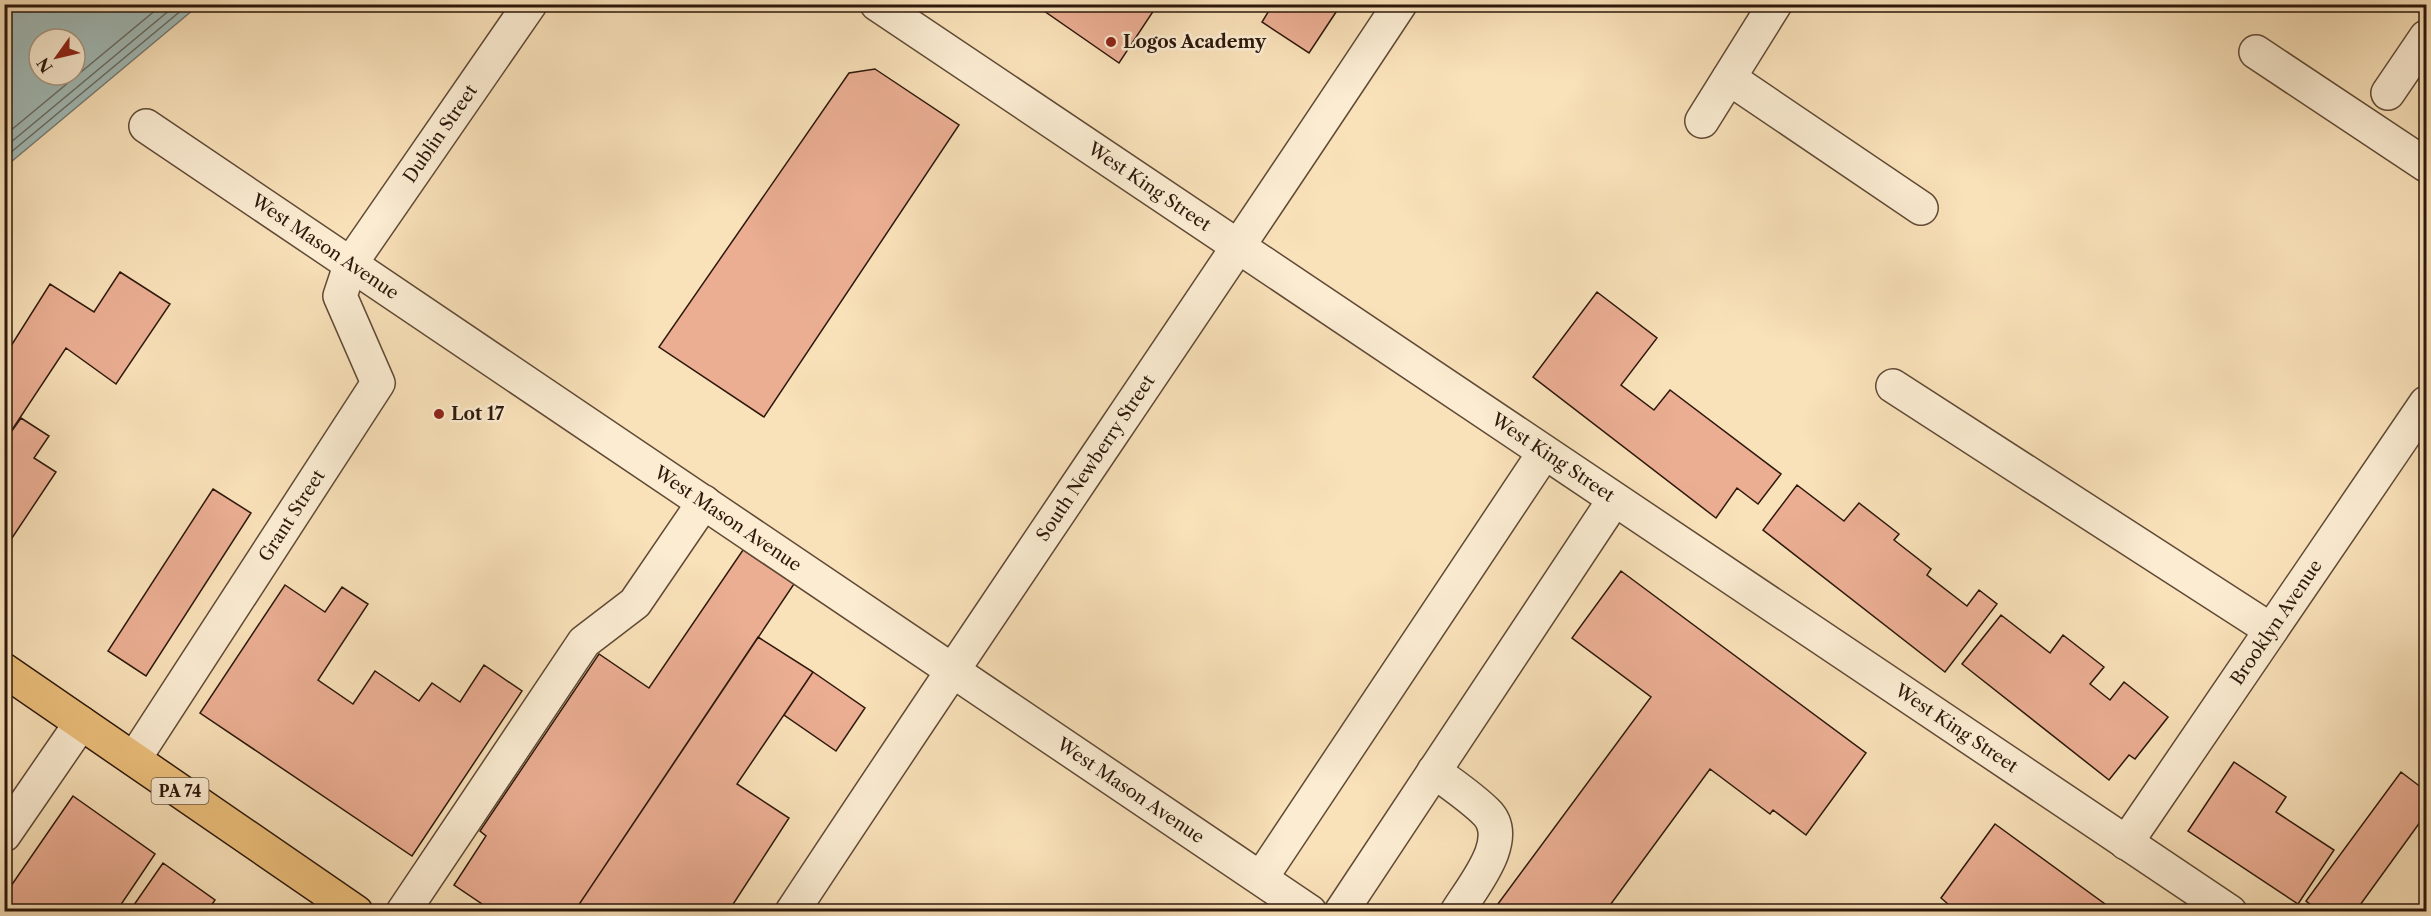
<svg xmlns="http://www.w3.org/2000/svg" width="2431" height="916" viewBox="0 0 2431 916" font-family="'Libre Caslon Text',serif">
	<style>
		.water { fill: #a1bbb8; stroke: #737a73; stroke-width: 1.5; fill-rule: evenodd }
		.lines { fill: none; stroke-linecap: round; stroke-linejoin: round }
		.shore { stroke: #676a62; stroke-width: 1.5 }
		.building { fill: #ebae93; stroke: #2d180b; stroke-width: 1.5 }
		.minor-casing { stroke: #604a36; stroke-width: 36 }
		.major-casing { stroke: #2d180b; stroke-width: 36 }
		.minor { stroke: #fbecd2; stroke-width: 33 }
		.major { stroke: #ecc07c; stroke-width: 33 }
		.poi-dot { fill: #8f2418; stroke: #fbecd2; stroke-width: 2 }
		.labels { text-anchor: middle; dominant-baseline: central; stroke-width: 5; stroke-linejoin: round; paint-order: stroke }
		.shield { fill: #fbecd2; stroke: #6b5847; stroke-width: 1.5 }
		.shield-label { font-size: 16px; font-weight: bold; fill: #2d180b }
		.poi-label { font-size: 18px; font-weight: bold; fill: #2d180b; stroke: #fbecd2; text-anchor: start }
		.street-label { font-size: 18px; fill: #2d180b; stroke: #fbecd2 }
	</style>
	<rect width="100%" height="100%" fill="#f9e1b9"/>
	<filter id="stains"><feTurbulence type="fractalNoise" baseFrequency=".00333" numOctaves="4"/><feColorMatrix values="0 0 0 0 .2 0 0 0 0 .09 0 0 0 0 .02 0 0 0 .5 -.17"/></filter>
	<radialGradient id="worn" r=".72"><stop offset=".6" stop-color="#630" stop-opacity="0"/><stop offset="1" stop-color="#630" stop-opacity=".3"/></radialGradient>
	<path class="water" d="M5,4H199V5L5,167ZM39,39H75V75H39Z"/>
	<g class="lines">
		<path class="shore" d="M4,136L163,4
			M4,148L177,4
			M4,158L189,4"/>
	</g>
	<path class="building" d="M1034,4H1158L1119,63Z
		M1273,4H1338L1340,6L1309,53L1262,22Z
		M875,69L959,125L764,417L659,347L849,73Z
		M120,272L170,304L116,384L66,348L4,442V357L50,284L94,312Z
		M1597,292L1657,338L1621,385L1654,410L1670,390L1781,474L1758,504L1737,488L1716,518L1533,377Z
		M21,418L49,436L34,458L56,472L4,550V442Z
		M1797,485L1844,521L1859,503L1899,534L1894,540L1931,569L1927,575L1967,606L1979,590L1997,604L1945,672L1763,530Z
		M213,489L251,513L146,676L108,651Z
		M743,550L794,584L574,912H494L454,885L486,836L480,831L599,654L649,688Z
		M1621,571L1866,753L1806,835L1773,810L1770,814L1710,769L1605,912H1492L1651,697L1572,638Z
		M285,585L325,612L342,587L368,604L318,680L353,704L375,671L419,701L432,683L460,702L484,665L522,691L412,856L200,713Z
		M2001,615L2050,653L2063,635L2104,667L2090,684L2110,700L2124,682L2168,717L2135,759L2129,755L2109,780L1962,664Z
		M758,637L813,672L737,784L789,818L728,912H574Z
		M813,672L865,708L836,751L784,715Z
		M2234,762L2286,797L2276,812L2334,850L2298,904L2188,831Z
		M2401,772L2426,791V814L2355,912H2320L2306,901Z
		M73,796L155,854L116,912H4V896Z
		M1995,824L2116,912H1942L1948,904L1941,898Z
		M163,863L215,900L207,912H129Z"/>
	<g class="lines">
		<g class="minor-casing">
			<g id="minor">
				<path id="s1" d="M877,4L2230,912"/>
				<path d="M2256,52L2426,165"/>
				<path d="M1729,78L1921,208"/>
				<path d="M2388,93L2426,37"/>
				<path d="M1702,121L1775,4"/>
				<path id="s2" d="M146,126L1310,912"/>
				<path d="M1893,386L2271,630"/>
				<path id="s3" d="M134,759L378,383L340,296L351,263L530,4"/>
				<path d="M1434,771C1451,784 1471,797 1486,812C1514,839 1472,887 1457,912"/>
				<path d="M4,835L81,723"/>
				<path id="s4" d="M2126,843L2426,403"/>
				<path d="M1261,878L1544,453"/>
				<path d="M403,912L584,642L635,603L704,502"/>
				<path id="s5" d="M792,912C992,608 1199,308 1400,4"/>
				<path d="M1341,912L1614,500"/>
			</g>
		</g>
		<g class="major-casing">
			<path id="major" d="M4,670L356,912"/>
		</g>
		<use href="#minor" class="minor"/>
		<use href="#major" class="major"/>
	</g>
	<g class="poi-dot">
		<circle cx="1111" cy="42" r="6"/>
		<circle cx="439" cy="414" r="6"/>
	</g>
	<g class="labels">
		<rect class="shield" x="151.5" y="778" width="57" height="26" rx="4.5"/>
		<g class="shield-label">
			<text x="180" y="791">PA 74</text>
		</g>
		<g class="poi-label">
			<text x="1123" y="42">Logos Academy</text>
			<text x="451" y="414">Lot 17</text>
		</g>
		<g class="street-label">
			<text stroke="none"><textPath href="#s3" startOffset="735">Dublin Street</textPath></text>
			<text stroke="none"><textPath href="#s1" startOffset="328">West King Street</textPath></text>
			<text stroke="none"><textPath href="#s2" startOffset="216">West Mason Avenue</textPath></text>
			<text stroke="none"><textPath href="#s5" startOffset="546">South Newberry Street</textPath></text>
			<text stroke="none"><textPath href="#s1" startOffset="814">West King Street</textPath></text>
			<text stroke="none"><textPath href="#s3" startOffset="290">Grant Street</textPath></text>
			<text stroke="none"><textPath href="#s2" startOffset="702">West Mason Avenue</textPath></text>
			<text stroke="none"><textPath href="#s4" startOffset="267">Brooklyn Avenue</textPath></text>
			<text stroke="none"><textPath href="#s1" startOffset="1300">West King Street</textPath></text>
			<text stroke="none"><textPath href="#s2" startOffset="1188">West Mason Avenue</textPath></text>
		</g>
	</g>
	<rect width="2431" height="916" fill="none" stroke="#f9e1b9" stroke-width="24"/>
	<rect x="6" y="6" width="2419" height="904" fill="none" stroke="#2d180b" stroke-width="3"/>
	<rect x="12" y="12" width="2407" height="892" fill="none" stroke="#2d180b" stroke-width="1.5"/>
	<g transform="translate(57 57) rotate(236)"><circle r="28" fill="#fbecd2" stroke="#a99782" stroke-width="1.5"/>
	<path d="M0-4.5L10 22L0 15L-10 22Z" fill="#8f2418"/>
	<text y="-9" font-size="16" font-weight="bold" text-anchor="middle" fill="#2d180b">N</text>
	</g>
	<rect width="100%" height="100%" filter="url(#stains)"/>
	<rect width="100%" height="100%" fill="url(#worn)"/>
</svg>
